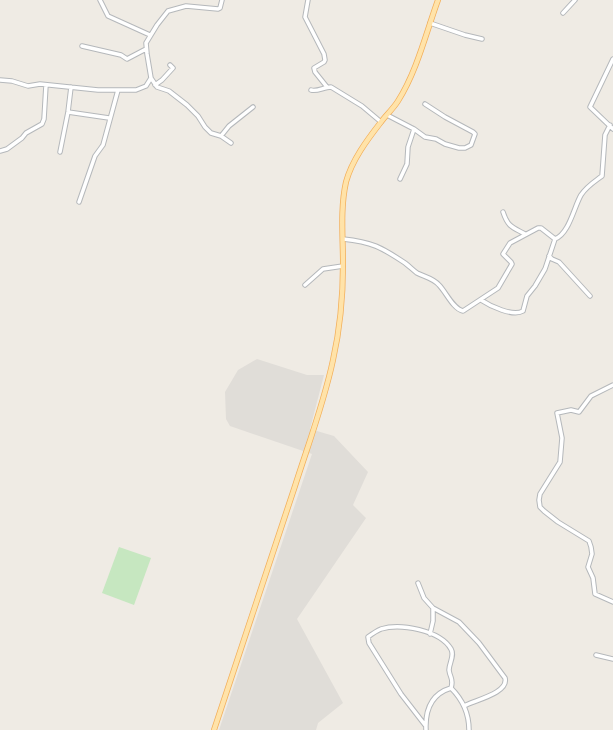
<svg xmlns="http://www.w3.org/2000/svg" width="613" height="730" viewBox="0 0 613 730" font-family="'Work Sans',sans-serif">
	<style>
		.industrial { fill: #e0ddd8 }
		.green { fill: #c6e7c0 }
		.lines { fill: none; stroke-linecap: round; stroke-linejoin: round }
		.minor-casing { stroke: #b5b8bb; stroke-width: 5.5 }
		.major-casing { stroke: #f3af59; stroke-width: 6 }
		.minor { stroke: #fff; stroke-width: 3.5 }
		.major { stroke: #ffe3a9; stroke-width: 4.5 }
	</style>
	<rect width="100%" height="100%" fill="#efebe4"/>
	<path class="industrial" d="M257,359L307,375H324L310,429L334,436L368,472L353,505L366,518L297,619L343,703L318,723L316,730H219L312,454L230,426L226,419L225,392L238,370Z"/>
	<path class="green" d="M119,547L151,558L134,605L102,593Z"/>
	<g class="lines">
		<g class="minor-casing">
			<path id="minor" d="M100,0L108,16L150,35
				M222,0L220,8L218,9L186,6L168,11L157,25L146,43L147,54L151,78L157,87L169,91L187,105L198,116L205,127L211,133L221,136L231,143
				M308,0L305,17L324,54L325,60L324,62L314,68L315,72L327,87
				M563,13L575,0
				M430,23L465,35L482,39
				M82,46L121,55L127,59L146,49
				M613,59L590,107L613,129
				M0,80L12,81L28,86L40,84L98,90H136L146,86L151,78
				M155,85L162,80L173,68L170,65
				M311,90C317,92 324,87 331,87L362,106L381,122
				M68,112L109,118
				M387,115L414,129L425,137L436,139L445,144L459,148H465L471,145L475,134L473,132L445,117L425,104
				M221,136L229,126L253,107
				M0,151L7,149L22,138L26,133L42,124L44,119L46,85
				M60,152L68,112L71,87
				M400,179L407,164L408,147L414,129
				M79,202L95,156L103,145L118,90
				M503,212C508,227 512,227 525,234
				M343,239C372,242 381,247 405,263C409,266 413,270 417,273C425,277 433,278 439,285C446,292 453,309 463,311L498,288L512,264L511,262L503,254L510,243L538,228H541L555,239
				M549,256L552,259L559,262L590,296
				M305,285L323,269L343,266
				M481,300C490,306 513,317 523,311L527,296L535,286L545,269L555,239C569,234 574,207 581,195C587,186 594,182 602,176L605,135L610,125
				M613,385L591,396L579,412L571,410L557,413L562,438L560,462L540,494L539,500L540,507L544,511L558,522L589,541L591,547L592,554L588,567L593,578L595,594L613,602
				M418,583L424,598L433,608L459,622L479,643L505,678C509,693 475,700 464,706
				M430,634L433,621V608
				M596,655L613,659
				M425,725L401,694L369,643L368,637C372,634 376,631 381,629C400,623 440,630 451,649C455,656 449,663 449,670C450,678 454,679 451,688C462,699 469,714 469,730
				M426,730C425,710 431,694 451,688"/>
		</g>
		<g class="major-casing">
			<path id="major" d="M214,730C241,649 268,568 295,486C308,445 324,403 333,360C340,329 343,296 343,264C343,237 340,209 346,182C352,160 367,140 381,122C386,115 393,109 398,101C417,71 426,33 438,0"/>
		</g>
		<use href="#minor" class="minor"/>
		<use href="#major" class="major"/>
	</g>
</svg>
